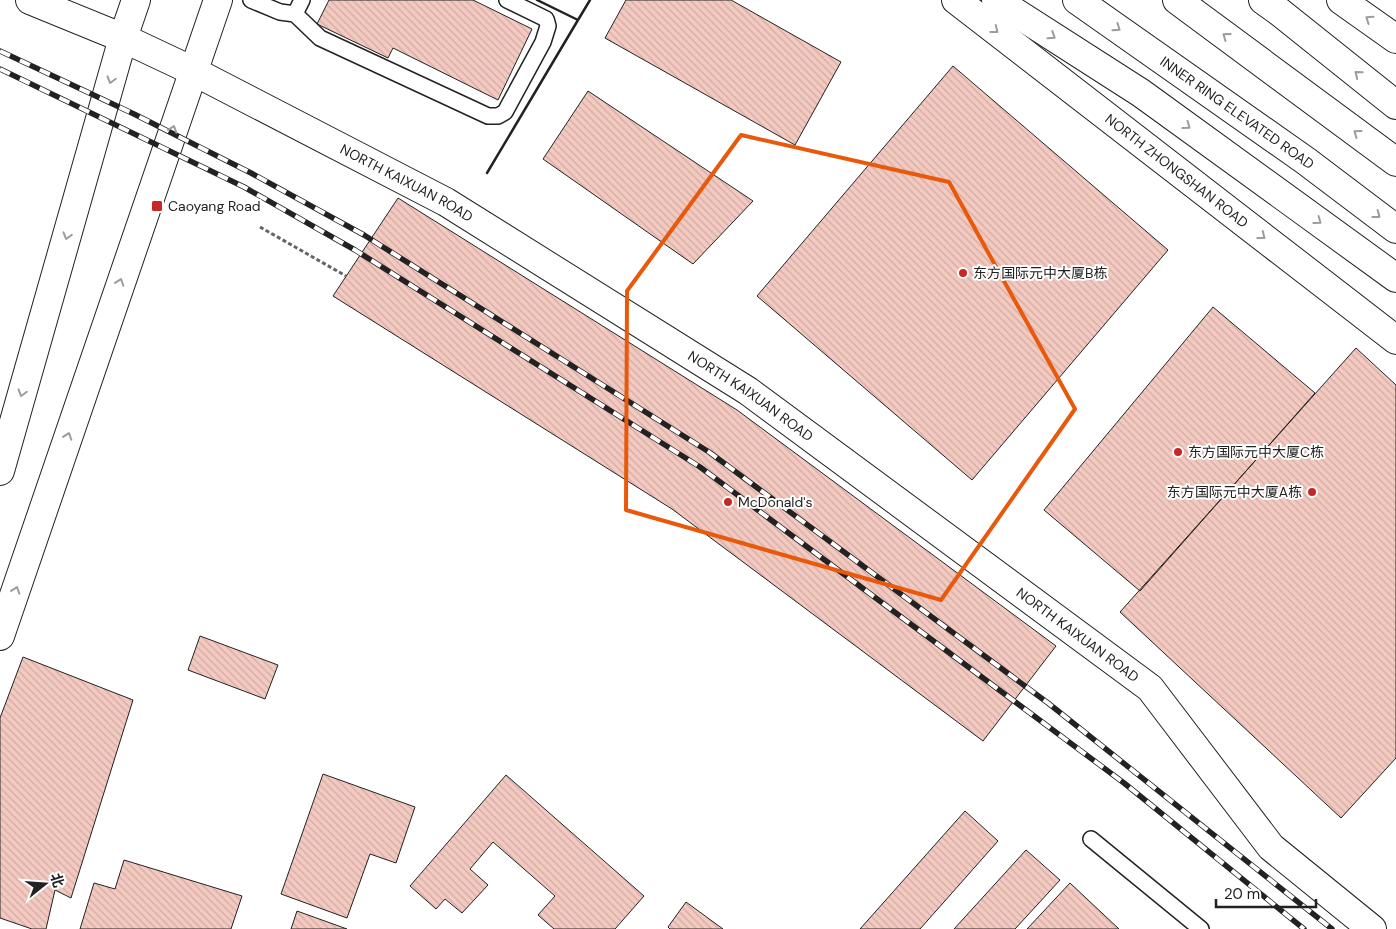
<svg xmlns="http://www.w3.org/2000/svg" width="1396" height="929" viewBox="0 0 1396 929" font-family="'DM Sans','Noto Sans SC',sans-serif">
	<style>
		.building { fill: url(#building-back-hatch); stroke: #222 }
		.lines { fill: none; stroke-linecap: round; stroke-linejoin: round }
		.lane-casing { stroke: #222; stroke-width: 18 }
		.street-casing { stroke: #222; stroke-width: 30 }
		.primary-casing { stroke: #222; stroke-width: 30 }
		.highway-casing { stroke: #222; stroke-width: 30 }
		.path { stroke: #646464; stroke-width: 3; stroke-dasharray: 4 2.5; stroke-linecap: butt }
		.lane { stroke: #fff; stroke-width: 15 }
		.street { stroke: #fff; stroke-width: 28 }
		.primary { stroke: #fff; stroke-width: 28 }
		.highway { stroke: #fff; stroke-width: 28 }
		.rail-casing { stroke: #222; stroke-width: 5.5 }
		.rail { stroke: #fff; stroke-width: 4; stroke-dasharray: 11; stroke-linecap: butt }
		.wall { stroke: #222; stroke-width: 2.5 }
		.oneway { stroke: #9c9c9c }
		.marked { fill: none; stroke: #e8590c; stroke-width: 4; stroke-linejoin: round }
		.poi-dot { fill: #c62828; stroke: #fff; stroke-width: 2 }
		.labels { text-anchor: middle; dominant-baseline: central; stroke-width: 4; stroke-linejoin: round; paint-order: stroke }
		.street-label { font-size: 14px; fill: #222; stroke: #fff }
		.poi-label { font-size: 14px; fill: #222; stroke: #fff; text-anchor: start }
	</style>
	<defs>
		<pattern id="building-back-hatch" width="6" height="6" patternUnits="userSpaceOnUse" patternTransform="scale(1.25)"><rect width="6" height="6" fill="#f3c9c0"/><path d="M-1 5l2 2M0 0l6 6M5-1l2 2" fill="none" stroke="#d0aca5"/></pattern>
	</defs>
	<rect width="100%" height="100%" fill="#fff"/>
	<path class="building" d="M329,0H473L532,29L498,100L393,48L388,58L317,24Z
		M626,0H731L841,62L795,145L605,38Z
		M953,66L1168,250L972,480L757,296Z
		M588,91L753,201L693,264L543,159Z
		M398,198L737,410L1056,646L983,741L672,509L333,296Z
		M1213,307L1315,393L1140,591L1044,510Z
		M1356,348L1396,385V758L1341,818L1120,612Z
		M200,636L278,665L265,699L188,670Z
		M23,657L133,700L71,898L55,890L46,929H32L0,918V718Z
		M323,774L415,807L396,863L370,854L347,918L281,894Z
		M506,775L644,896L615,929H554L538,915L555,896L493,842L470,869L488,885L462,913L445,899L436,909L410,886Z
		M965,811L998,841L920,929H860Z
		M1026,850L1060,880L1015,929H954Z
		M124,860L242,896L231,929H80L94,883L115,889Z
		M1070,883L1119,929H1027Z
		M686,902L723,929H670L668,927Z
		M297,911L347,929H291Z"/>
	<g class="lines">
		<g class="lane-casing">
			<path id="lane" d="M251,0L280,12L295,14L320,38L488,116H498L505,112L543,42L548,26L546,19L507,0
				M295,14L302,0
				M1091,839L1201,929"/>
		</g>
		<g class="street-casing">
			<g id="street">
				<path id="s1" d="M30,0L123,38L193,71L446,202L748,391L1150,688L1271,847L1372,929"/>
			</g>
		</g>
		<g class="primary-casing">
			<g id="primary">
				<path id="s2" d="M956,0L1396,340"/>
				<path d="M1341,0L1396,39"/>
				<path d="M0,471L123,38L136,0"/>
				<path d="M0,636L218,0"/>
			</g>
		</g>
		<g class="highway-casing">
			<g id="highway">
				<path d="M996,0L1141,93L1396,278"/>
				<path id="s3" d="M1077,0L1306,161L1396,229"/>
				<path d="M1177,0L1396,162"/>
				<path d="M1263,0L1277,10L1396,105"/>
			</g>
		</g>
		<path class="path" d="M260,227L346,276"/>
		<use href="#lane" class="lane"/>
		<use href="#street" class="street"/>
		<use href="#primary" class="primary"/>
		<use href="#highway" class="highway"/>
		<g class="rail-casing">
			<path id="rail" d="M0,51L134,114L251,173L364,235L709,452L1048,703L1332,929
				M0,69L244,187L355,250L700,467L1124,783L1304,929"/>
		</g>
		<use href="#rail" class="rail"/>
		<path class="wall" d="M578,20L590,0
			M487,173L578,20L537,0"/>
	</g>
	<defs><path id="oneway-chevron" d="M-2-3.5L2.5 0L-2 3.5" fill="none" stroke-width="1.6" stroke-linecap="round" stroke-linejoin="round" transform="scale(1.25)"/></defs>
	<g class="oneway">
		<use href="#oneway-chevron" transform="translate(1369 19) rotate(-145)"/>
		<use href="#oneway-chevron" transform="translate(1117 28) rotate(35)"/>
		<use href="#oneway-chevron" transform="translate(995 30) rotate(38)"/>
		<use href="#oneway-chevron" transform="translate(1052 36) rotate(33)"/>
		<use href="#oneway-chevron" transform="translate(1226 36) rotate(-144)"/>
		<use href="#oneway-chevron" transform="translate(1358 74) rotate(-141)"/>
		<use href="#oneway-chevron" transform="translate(111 80) rotate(106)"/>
		<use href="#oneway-chevron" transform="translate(1187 126) rotate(36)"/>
		<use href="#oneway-chevron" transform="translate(173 129) rotate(-71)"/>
		<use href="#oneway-chevron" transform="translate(1357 133) rotate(-144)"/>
		<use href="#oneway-chevron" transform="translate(1377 215) rotate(37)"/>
		<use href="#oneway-chevron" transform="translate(1318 221) rotate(36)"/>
		<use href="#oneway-chevron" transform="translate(67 236) rotate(106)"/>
		<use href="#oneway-chevron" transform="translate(1262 236) rotate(38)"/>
		<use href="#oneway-chevron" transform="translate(120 282) rotate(-71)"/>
		<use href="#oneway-chevron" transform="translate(22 393) rotate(106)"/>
		<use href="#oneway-chevron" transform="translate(68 436) rotate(-71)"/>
		<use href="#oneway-chevron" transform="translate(16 590) rotate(-71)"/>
	</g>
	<path class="marked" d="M741,135L949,182L1075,409L941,600L626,510L627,291Z"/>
	<g class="poi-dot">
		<rect x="151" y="200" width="12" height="12" rx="2.5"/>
		<circle cx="963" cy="273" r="5"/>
		<circle cx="1178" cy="452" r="5"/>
		<circle cx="1312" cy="492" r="5"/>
		<circle cx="728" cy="502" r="5"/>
	</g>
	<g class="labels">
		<g class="street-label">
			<text stroke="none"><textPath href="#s3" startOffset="196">INNER RING ELEVATED ROAD</textPath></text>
			<text stroke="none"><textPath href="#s2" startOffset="279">NORTH ZHONGSHAN ROAD</textPath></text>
			<text stroke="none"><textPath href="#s1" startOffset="419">NORTH KAIXUAN ROAD</textPath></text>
			<text stroke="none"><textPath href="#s1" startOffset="824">NORTH KAIXUAN ROAD</textPath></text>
			<text stroke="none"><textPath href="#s1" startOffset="1229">NORTH KAIXUAN ROAD</textPath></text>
		</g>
		<g class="poi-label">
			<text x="168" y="206">Caoyang Road</text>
			<text x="973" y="273">东方国际元中大厦B栋</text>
			<text x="1188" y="452">东方国际元中大厦C栋</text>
			<text x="1302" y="492" text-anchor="end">东方国际元中大厦A栋</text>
			<text x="738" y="502">McDonald's</text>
		</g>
	</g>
	<g transform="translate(45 884) rotate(73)" stroke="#ffffff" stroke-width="4" paint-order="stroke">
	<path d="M0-4L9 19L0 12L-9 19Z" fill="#222222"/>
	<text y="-8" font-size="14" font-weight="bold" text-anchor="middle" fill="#222222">北</text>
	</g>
	<path d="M1216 899v8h100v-8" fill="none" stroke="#222222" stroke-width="2.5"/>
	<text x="1224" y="899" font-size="15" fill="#222222" stroke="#ffffff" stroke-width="4" paint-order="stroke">20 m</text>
</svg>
